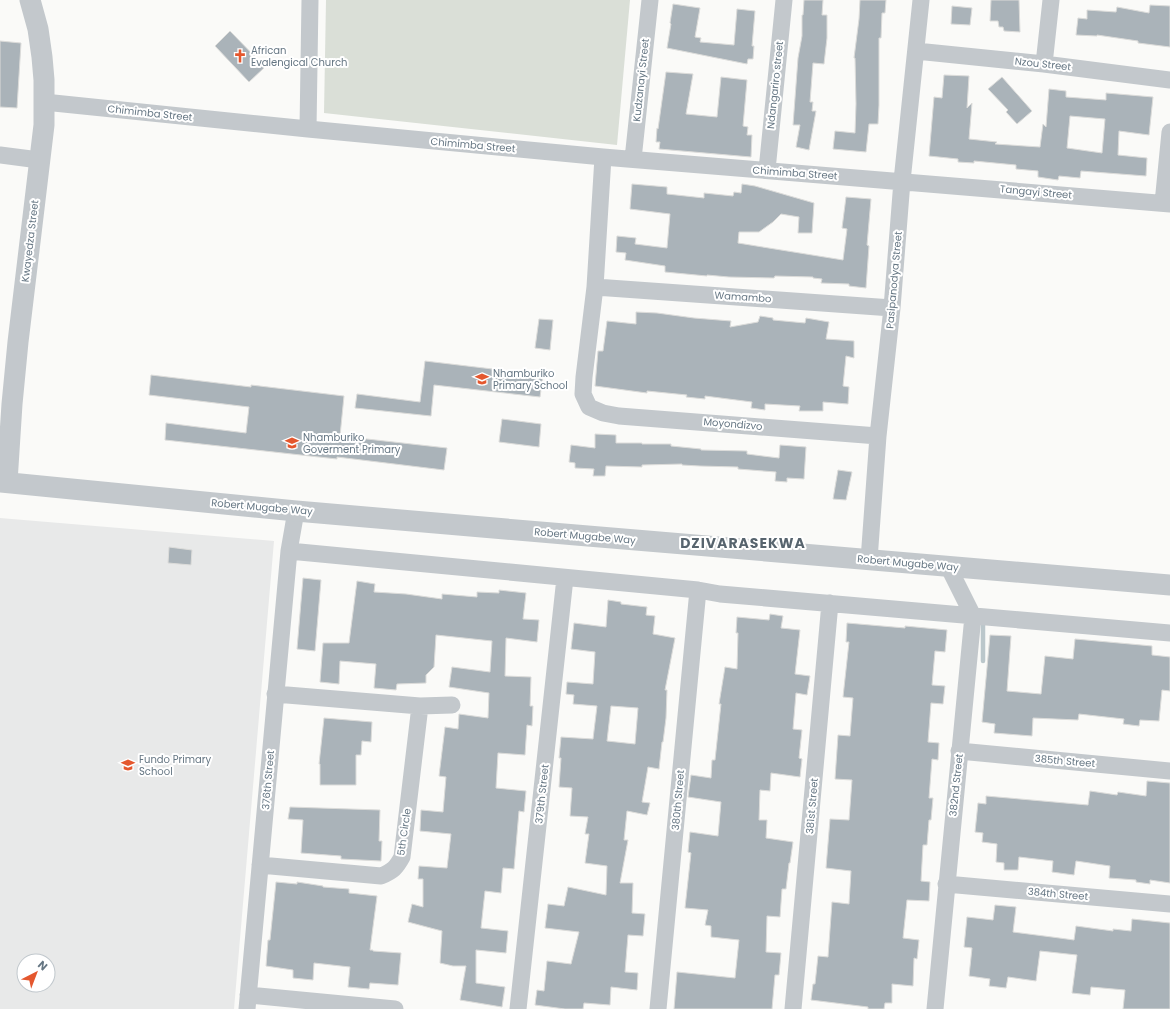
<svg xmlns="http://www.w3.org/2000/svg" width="1170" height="1009" viewBox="0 0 1170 1009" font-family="Poppins,sans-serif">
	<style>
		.built { fill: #e8e9e9; fill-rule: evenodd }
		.green { fill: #dadfd7 }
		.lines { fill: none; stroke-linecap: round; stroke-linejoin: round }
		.stream { stroke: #bbc7cb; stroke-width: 4.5 }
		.building { fill: #aab3b9; stroke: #dcdcda; fill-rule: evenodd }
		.minor { stroke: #c3c8cc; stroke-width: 17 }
		.tertiary { stroke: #c3c8cc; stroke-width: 21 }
		.labels { text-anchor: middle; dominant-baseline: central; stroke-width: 4; stroke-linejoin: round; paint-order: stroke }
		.poi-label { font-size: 10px; fill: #657683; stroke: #fff; text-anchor: start }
		.street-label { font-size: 10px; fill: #657683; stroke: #fff }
		.district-label { font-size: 14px; font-weight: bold; letter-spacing: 1px; fill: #57646e; stroke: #fff }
	</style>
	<rect width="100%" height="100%" fill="#fafaf8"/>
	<path class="built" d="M0,518L274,541L234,1009H0ZM24,961H48V985H24Z"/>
	<path class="green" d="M326,0H630L617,145L324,113Z"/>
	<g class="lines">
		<path class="stream" d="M983,661V623"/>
	</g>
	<path class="building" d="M804,0H823L822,15H827V38L824,64L813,63L810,102H813L812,111H816L809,150L796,147L800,125H793L798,58L802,36V15H803Z
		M860,0H886L885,13H882L881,38H879V105L878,124H869L866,152L833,149L835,131L855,133L856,104L855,58H854L859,19Z
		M991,0H1019L1020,32L1004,31L1003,27H999L998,21H990Z
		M673,4L700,8L695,37L701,38L700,42L734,45L737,9L755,11L752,46H754L753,59H748L747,64L667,48L671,24L670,23Z
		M1150,5L1170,6V47L1138,43V41L1097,35V36L1076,35L1078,18L1087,19V10L1116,12L1117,7L1149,13Z
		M952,6L972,8L970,25L951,24Z
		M230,31L265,67L249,82L215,46Z
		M0,41L21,43L17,108L0,107Z
		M666,72L693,74L686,114L717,117L721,77L747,80L743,126L748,127L747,135H752L751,157L659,149L660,142H656L657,128L658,129Z
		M944,75L969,76L967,108L972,103L969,139L997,142L995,144L1040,147L1043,124L1046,127L1049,89L1066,91V97L1106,100V93L1153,97L1149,135L1119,131L1118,155L1147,158L1146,176L1081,171L1080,178L1059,176L1058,180L1038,177V171L1016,169V165L974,161V163L958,162V159L929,156L934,97L942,98ZM1070,116L1105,119L1102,153L1067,148Z
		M1002,77L1032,111L1017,124L1006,112L1008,110L988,89Z
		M632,184L667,187V194L704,198V193L733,196L734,192L741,193L742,184L755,186L814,203L812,233H798L799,217L781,214L773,222L759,232H739L738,243L843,260L847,229L842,228L846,197L871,199L867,245L869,246L866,288L849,286V284L821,283L822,279L813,278V277L775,276L774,278L729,277L707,275V276L665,272V266L625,260L626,253L616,252L617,236L636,238L635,244L667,248L670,214L630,209Z
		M636,312L657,313L694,318L731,321L730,327L758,322L760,316L773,318V320L805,323L806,318L829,322L826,339L854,341V358L846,356L843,386L849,387L848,404L823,402V411H799L800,406L765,404V410L751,408L752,402L705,396V399L686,397L687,395L647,391V393L595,386L598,351H603L607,321L636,324Z
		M539,319L553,320L550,350L535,348Z
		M425,361L543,375L540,397L434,385L431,416L355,408L357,394L420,402Z
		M151,375L251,387V385L344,396L340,436L447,448L444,470L337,457V459L165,440L166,423L246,433L249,407L149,395Z
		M502,419L541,424L539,447L499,442Z
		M595,434L616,435V443H642V444H671V446L701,449V450L747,451V454L779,458L780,445L806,447L804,479L787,478V482L775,481L776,472L738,469V467L700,466L682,465V464L642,465V467L606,466L605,476H593L594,469L575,468V463L569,462L571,445L595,448Z
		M838,470L852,472L846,500L833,499Z
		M169,547L192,550L191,565L168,563Z
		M303,578L321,580L315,651L297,649Z
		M357,581L375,584L374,592L406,594L442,599V594L477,597V592L499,593V590L526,593L523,619L539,620L537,642L506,638L505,676L531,677L530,706H533L532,726L527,725L525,755L498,753L496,788L526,791L524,812L519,811L514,869L503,868L501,893L485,891L481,928L508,931L506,953L476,950V983L505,987L502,1007L460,1000L466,966H453L440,963L442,931L408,922L412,904L423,907V879H418L419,866L447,868L451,834L420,831L421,810L443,812L446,777L439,776L445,727L458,729L459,714L488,718L489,693L449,687L452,667L490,672L492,641L436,635L434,667L426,675V683L397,684L396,690L374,688L376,664L340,661L339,684L320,682L323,643H349Z
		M608,600L621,602V604L647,607L646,615L655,616L653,634L675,638L665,690H667L666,718L663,742H662L659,769L648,767L642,802L650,803L647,815L627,811L624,840H628L620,883H633L632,913L645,914L643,936L628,935L625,972L638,973L637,990L611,987L610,1005L584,1003L583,1009H565L535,1005L537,990L544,991L547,961L571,964L579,932L545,928L548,904L564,906L568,887L606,895L607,866L585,863L589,834H585L588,817L570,816L572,788L559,787L561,758H559L561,737L593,739L597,706L573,704L574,695L566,694L567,682L593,684L595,652L571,649L574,623L606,627ZM611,706L638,708L635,744L607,741Z
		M770,614L783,616L781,628L800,630L795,674L810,676L807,695L796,693L793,729L802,730L799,758L802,759L800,777L771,773L770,791L760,790L759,820H767L766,838L793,842L790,863H789L786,889H782L780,917L767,916L766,952L781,953L779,975H775L772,1009H674L677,972L735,978L739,940L711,937V926L705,925L708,910L685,908L691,853L688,852L690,832L718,836L721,802L688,797L691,775L711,778L712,760H715L721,704H719L725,667L737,669L738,633H736L737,617L769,620Z
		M847,623L905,628V626L947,630L945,652L935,651L932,685L945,686L943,704L931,703L928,742L939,743L938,760L932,759L929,798H933L931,820H929L927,845H923L921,881L930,882L929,901L907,900L903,938L919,940L917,959L914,958L913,986L892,984V1003H885L884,1009H868V1007L811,1000L813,984H815L818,956L828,957L832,902L849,904L851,871L826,868L830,819L849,820L852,780L835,779L838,735L850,736L853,698L843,697L849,642H846Z
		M990,635L1011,636L1007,691L1041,694L1045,656L1073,659L1075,639L1152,646V655L1170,657V691L1162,690L1159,721L1140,720L1139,726L1123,724L1124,719L1079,714L1078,720L1033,718L1032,736L994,733L995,724L982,722Z
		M324,718L372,722L371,742L362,741L361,755H356V785H320V764H319Z
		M1147,781L1170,783V883L1150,880V884L1136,882V880L1109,878L1110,866L1076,861L1074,875L1052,872L1053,861L1019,857L1018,870H1004V863L996,862L997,844L982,842L983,833L975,832L978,803L986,804V796L1088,805L1090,791L1117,795L1118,792L1146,796Z
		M290,807L380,810L379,841H382L381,861L341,859V856L301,853L303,820L288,819Z
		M276,882L297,884V882L323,886V887L349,889V893L377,896L370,950H373V951L401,953L398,985L370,983L369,989L348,987L350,967L314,963L313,980L293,978V970L266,966L268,940H270Z
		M995,905L1016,907L1013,932L1052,937L1074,940L1076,926L1113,931V929L1131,931L1132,919L1170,923V1009H1123L1125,990L1091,987L1090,995L1072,993L1077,955L1040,951L1036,981L1008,977L1006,988L989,986L990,979L969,976L972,948L964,947L967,917L993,920Z"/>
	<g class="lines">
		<path class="minor" d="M916,51L1044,64L1170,80
			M1044,64L1051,0
			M44,102L308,129L603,157L1170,204
			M308,129L310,0
			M0,155L39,160
			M603,157L595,287L584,377L583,394L589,407L603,413L619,416L878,436
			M633,159L650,0
			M767,170L784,0
			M1163,203L1170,132
			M595,287L892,308
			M296,511L289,551L698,590L720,594L1170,633
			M869,560L878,436L892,308L902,181L921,0
			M275,694L420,706L452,705
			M959,751L1170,771
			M260,865L381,876C393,871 396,868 402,857L420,706
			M946,884L1170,904
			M248,995L395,1009
			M247,1009L289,551
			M518,1009L565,578
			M658,1009L698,590
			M793,1009L830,603
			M935,1009L973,616L948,566"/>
		<path class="tertiary" d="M0,482L296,511L576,535L1170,585
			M7,482L12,404L18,342L44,125V80L42,57L38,29L30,0"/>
	</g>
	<defs>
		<g id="church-bare" transform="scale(1.08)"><path d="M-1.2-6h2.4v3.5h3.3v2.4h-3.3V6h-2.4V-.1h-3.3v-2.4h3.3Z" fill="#e4572e" stroke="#fff" stroke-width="2.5" paint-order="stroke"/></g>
		<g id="school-bare" transform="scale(1.08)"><path d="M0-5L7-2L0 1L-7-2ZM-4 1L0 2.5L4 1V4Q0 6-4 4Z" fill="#e4572e" stroke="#fff" stroke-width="2.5" paint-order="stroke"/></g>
	</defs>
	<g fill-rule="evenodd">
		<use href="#church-bare" x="240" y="56"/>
		<use href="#school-bare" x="482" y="379"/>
		<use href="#school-bare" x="292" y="443"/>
		<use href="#school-bare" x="128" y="765"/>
	</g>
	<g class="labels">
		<g class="poi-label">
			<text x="251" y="50">African<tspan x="251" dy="12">Evalengical Church</tspan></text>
			<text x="493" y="373">Nhamburiko<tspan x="493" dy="12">Primary School</tspan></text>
			<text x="303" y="437">Nhamburiko<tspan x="303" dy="12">Goverment Primary</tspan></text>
			<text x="139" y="759">Fundo Primary<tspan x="139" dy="12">School</tspan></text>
		</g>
		<g class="street-label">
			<text transform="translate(1043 64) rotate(6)">Nzou Street</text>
			<text transform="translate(641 80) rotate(-84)">Kudzanayi Street</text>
			<text transform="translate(775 85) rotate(-84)">Ndangariro street</text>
			<text transform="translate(150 113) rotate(6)">Chimimba Street</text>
			<text transform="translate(473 145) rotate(5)">Chimimba Street</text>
			<text transform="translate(795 173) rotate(4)">Chimimba Street</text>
			<text transform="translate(1036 192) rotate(5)">Tangayi Street</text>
			<text transform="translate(30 241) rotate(-83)">Kwayedza Street</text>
			<text transform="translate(894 280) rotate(-85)">Pasipanodya Street</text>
			<text transform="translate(743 297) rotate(4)">Wamambo</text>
			<text transform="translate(733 424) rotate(5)">Moyondizvo</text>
			<text transform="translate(262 507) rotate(5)">Robert Mugabe Way</text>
			<text transform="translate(585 536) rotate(5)">Robert Mugabe Way</text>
			<text transform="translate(908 563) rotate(5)">Robert Mugabe Way</text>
			<text transform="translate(1065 761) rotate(5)">385th Street</text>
			<text transform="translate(268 780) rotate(-85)">376th Street</text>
			<text transform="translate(956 785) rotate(-84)">382nd Street</text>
			<text transform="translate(542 794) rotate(-84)">379th Street</text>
			<text transform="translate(678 800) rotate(-85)">380th Street</text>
			<text transform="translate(812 806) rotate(-85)">381st Street</text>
			<text transform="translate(404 832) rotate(-82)">5th Circle</text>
			<text transform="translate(1058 894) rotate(5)">384th Street</text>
		</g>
		<g class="district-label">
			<text x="743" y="543">DZIVARASEKWA</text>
		</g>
	</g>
	<g transform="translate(36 973) rotate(42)"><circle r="19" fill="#ffffff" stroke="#c1c8cd"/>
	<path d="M0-3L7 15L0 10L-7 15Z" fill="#e4572e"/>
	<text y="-6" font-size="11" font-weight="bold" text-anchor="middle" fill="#657683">N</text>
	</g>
</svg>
